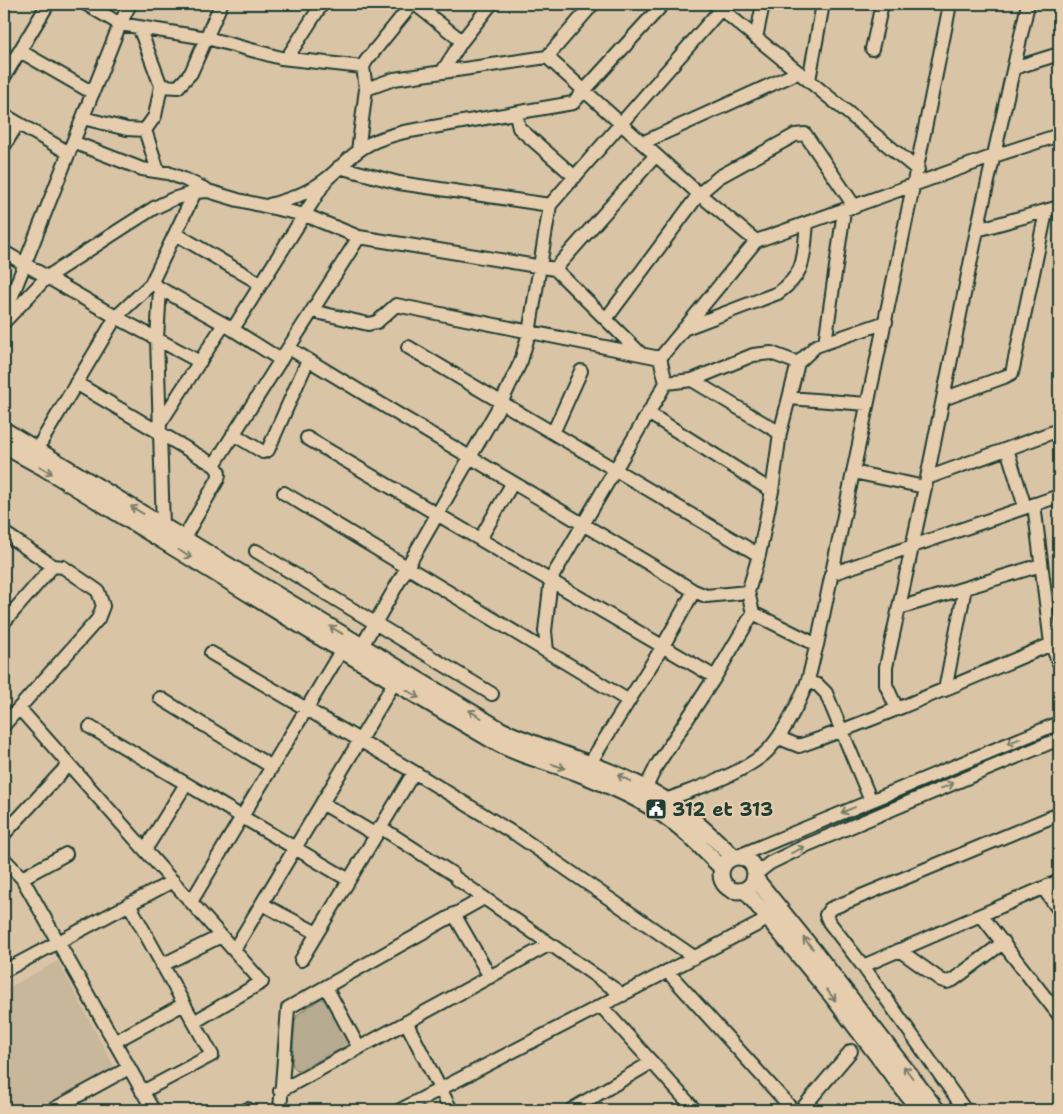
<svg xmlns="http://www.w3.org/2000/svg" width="1063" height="1114" viewBox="0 0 1063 1114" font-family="'Shantell Sans',sans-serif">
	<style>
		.built { fill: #c8b79b }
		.green { fill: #b6ab91; stroke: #6a7462 }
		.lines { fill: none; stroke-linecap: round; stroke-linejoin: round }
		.minor-casing { stroke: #1f3d34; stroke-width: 16 }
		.major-casing { stroke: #1f3d34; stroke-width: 19 }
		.minor { stroke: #e5cdad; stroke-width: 12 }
		.major { stroke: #e5cdad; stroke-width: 15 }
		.oneway { stroke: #787e6a }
		.labels { text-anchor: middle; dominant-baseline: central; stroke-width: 4.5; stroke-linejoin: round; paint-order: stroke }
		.poi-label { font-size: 19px; font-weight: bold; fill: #1f3d34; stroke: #e5cdad; text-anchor: start }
	</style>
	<rect width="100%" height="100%" fill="#d9c4a6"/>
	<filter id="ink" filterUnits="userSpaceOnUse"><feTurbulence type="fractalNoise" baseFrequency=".02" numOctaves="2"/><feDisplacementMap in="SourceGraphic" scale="10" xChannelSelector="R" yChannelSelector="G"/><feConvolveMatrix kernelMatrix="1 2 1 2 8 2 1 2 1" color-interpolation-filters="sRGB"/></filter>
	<g filter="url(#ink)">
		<path class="built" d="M58,961L115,1068L37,1110H4V990Z"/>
		<path class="green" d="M320,999H323L327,1002L349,1041L348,1045L298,1071L293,1066L292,1062L295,1021L297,1015Z"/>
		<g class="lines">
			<g class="minor-casing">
				<path id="minor" d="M86,4L120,24L207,38L281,58L363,67
					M415,4L462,41L491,4
					M715,4L918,170
					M756,38L763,4
					M872,49L882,4
					M20,51L93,93
					M547,57L699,194L756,241
					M287,58L322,4
					M1014,68L1059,54
					M442,72L462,41
					M4,77L48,4
					M809,80L823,4
					M161,86L178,87L191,73L221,4
					M366,89L363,67L366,61L412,4
					M516,113L519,128L575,177
					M4,115L69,153
					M83,118L127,129L145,130L155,116L161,86L139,27
					M145,130L158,171
					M73,142L142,169L168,173L186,180L207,190
					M642,143L799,72
					M4,146L18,123
					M358,151L366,89L394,79L547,57L593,4
					M339,167L399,183L550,205
					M269,205C290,200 312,191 329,177C341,167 351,155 364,147C376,139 390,136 404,132L573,103L663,4
					M977,230L1059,207
					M176,234L261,284
					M4,252L116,317L200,362
					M555,269L656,155
					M154,285L224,324L281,360
					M160,289L157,339L163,526
					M312,311L368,324L377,322L396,305L660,358
					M4,316L120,24L130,4
					M606,319L699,194L719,177L795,135L805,134L855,207
					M4,322L47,277L124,227L154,208L173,199L195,192L208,191L238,200L305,215L359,237L555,269L641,354
					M686,328L778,293C807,272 803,257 807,224
					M233,329L326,180
					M825,343L844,211
					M408,347L759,555
					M289,348C423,431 560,509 694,591
					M660,358L756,241L994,156L1059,135
					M692,380L780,433
					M76,383L214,465C219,470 220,473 218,479L184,538
					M666,383L692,380L753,355L771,353L798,363
					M789,398L867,404
					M943,399L1004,377L1012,373L1046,212
					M648,413L772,491
					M159,425L224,324
					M553,433L581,371
					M233,434L263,452L268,450L308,360
					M307,438L715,677
					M37,449L116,317L151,284L195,192
					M1007,449L1025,507
					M214,465L359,237
					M853,472L925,487
					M927,478L1059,430
					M284,493L629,701
					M1034,504L1051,644L1059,663
					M4,533L53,566L63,567L98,591L103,606L98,619L4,725
					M480,539L512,484
					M256,551L492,694
					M831,574L1059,496
					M899,608L1041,565
					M753,613L817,645
					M4,622L53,566
					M362,646L501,403L521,361L529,333L550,205L721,9
					M547,651L545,631L551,579L666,383L660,358
					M211,653L414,772L513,833
					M807,682L818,685L826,693L871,801
					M945,690L965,588
					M160,698L272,767
					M19,708L262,982L194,1022
					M897,709L886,685V667L927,478L977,230L1028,4
					M90,727L349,880
					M779,738L799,746C888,715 973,677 1059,641
					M590,763L663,646L694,591L706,596L748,592
					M645,789L657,765L715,677L753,613L748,592L759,555L772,491L780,433L798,363L816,346L886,322
					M666,800C699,787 735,777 763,755C780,741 799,703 807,683C811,671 813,657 817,645C861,431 908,218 950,4
					M322,803L376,835
					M380,827L453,874
					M4,834L69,764
					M517,835L694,957
					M145,850L186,784
					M738,856L1059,723
					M4,859L22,878L153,1110
					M756,874L770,863L805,846L1059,739
					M22,878L66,854
					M457,879L623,995
					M1043,888L1059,910
					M191,902L341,651
					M129,904L212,1055L142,1092
					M262,904L317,933
					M454,914L490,977
					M981,915L1059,1015
					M234,950L394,683
					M899,950L941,980L947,982L953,980L1004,942
					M301,960L414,772
					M162,965L221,936
					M863,966L1059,881
					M4,971L173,881
					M667,971L793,1110
					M326,987L359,1048
					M601,1006L695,1110
					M406,1022L451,1110
					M114,1042L184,1004
					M280,1091L550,944
					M52,1110L129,1068
					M246,1110L248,1109
					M280,1110L288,1008L484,898
					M400,1110L768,919
					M571,1110L652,1062
					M801,1110L851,1051
					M965,1110L863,966L829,922L826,915L830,909L1059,814
					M1057,1110L1059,1108"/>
			</g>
			<g class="major-casing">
				<path id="major" d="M4,430L501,730C559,756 623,769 676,807C697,821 715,840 734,857
					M4,446L44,468C193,559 341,652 492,740C519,756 549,762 578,773C611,786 644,800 673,822C691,835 706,853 722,868
					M721 874a17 17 0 1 1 34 0a17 17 0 1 1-34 0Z
					M755,878L814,951L937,1110
					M745,890L832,996L919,1110"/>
			</g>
			<use href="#minor" class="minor"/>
			<use href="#major" class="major"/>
		</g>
		<defs><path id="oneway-shaft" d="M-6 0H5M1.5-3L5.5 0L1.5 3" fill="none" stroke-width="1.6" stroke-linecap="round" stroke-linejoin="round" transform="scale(1.25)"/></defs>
		<g class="oneway">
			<use href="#oneway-shaft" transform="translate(46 470) rotate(31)"/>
			<use href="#oneway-shaft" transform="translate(137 510) rotate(-149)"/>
			<use href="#oneway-shaft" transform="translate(185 554) rotate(32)"/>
			<use href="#oneway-shaft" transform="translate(336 630) rotate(-149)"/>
			<use href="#oneway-shaft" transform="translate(413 694) rotate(30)"/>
			<use href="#oneway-shaft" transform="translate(475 714) rotate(-149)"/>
			<use href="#oneway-shaft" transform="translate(1014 741) rotate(158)"/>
			<use href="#oneway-shaft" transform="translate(558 766) rotate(18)"/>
			<use href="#oneway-shaft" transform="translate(624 778) rotate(-154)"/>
			<use href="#oneway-shaft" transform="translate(947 786) rotate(-23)"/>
			<use href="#oneway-shaft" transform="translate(848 810) rotate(157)"/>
			<use href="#oneway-shaft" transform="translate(798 850) rotate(-25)"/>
			<use href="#oneway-shaft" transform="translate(808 943) rotate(-130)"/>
			<use href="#oneway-shaft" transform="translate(831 995) rotate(52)"/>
			<use href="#oneway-shaft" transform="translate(908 1072) rotate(-127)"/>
		</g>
	</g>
	<defs>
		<g id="civic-square" transform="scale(1.125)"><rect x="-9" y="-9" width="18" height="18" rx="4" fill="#1f3d34" stroke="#e5cdad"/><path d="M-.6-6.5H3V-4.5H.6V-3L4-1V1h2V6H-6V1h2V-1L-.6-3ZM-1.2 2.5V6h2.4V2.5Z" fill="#fff"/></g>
	</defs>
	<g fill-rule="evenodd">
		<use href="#civic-square" x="656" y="809"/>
	</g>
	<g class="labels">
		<g class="poi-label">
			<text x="672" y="809">312 et 313</text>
		</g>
	</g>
	<rect width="1063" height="1114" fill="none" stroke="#e5cdad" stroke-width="20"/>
	<rect x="10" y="10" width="1043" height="1094" fill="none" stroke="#1f3d34" stroke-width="2" filter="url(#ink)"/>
</svg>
